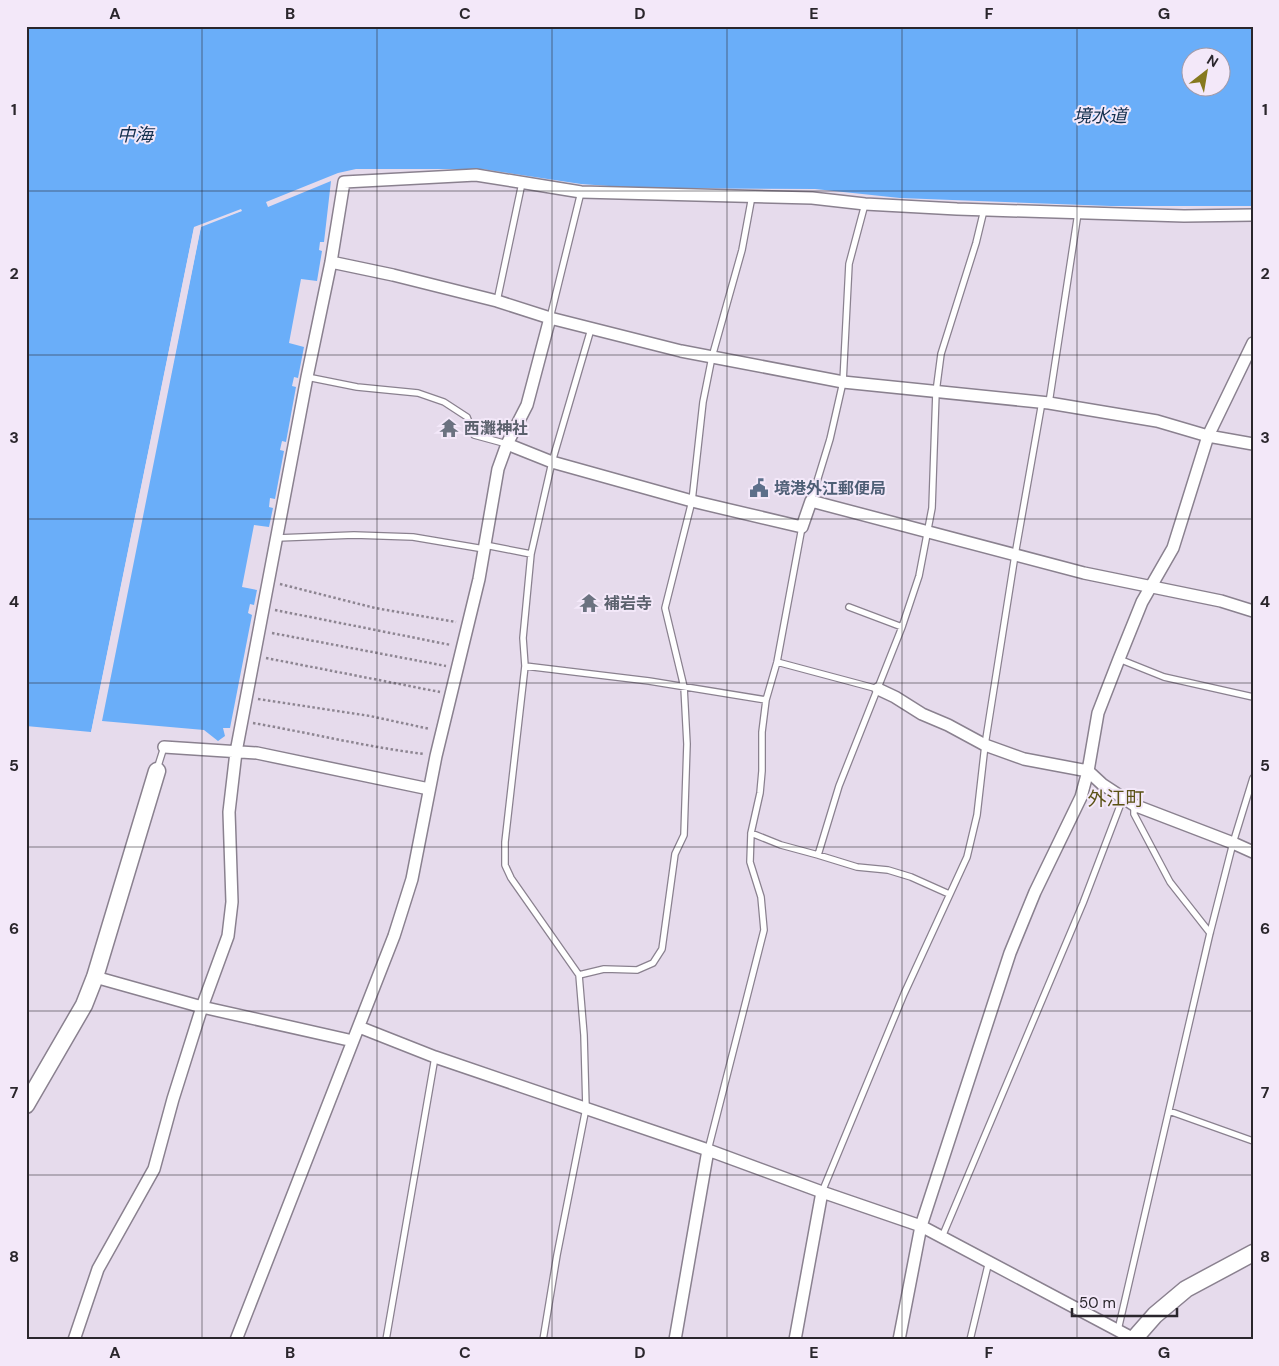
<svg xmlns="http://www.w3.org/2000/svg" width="1279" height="1366" viewBox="0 0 1279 1366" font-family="'DM Sans','Noto Sans JP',sans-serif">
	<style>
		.water { fill: #6aaef9; fill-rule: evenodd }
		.pier { fill: #e6dbec }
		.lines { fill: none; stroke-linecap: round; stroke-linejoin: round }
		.lane-casing { stroke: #8a818f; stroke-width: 8 }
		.street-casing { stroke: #8a818f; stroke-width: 14 }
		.secondary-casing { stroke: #8a818f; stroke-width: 19 }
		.path { stroke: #8d8591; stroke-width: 2.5; stroke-dasharray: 2.5 2.5; stroke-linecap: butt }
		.lane { stroke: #fff; stroke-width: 5.5 }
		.street { stroke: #fff; stroke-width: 11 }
		.secondary { stroke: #fff; stroke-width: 16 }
		.grid { fill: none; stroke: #2a262c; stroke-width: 1; stroke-opacity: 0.55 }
		.labels { text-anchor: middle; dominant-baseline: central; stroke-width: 4; stroke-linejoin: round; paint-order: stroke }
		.worship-label { font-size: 16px; font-weight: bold; fill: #5b616d; stroke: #f3e8f9; text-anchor: start }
		.service-label { font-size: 16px; font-weight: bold; fill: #4e5e75; stroke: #f3e8f9; text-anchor: start }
		.water-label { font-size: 18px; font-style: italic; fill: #132f4d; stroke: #f3e8f9 }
		.quarter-label { font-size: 19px; fill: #5b5215; stroke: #f3e8f9 }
		.neatline { fill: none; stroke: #2a262c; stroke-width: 2 }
		.grid-label { font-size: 16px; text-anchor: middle; font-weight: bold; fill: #2a262c }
	</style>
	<rect width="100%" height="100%" fill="#e6dbec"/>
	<path class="water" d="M26,26H1253V206H1111L900,198L815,189L637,188L581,184L482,169H356L338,173L266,202L268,207L331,181L324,242H320L319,250L322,251L317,281L301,279L289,343L304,347L298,378L294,377L292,386L296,387L286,442L282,441L280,450L284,451L275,499L270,498L269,507L273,508L269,527L254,525L242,587L257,590L254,605L250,604L248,613L252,615L230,728H223L225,736L218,741L204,730L102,721L201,227L242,211L241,209L194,227L91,732L26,726ZM1192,58H1222V88H1192Z"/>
	<path class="pier" d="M241,210V211L201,226L100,723L99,720L198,228L196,229L93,733H91L194,228Z"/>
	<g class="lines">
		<g class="lane-casing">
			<path id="lane" d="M497,301L522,183
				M550,318L581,192
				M307,377L357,387L418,393L444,402L467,417L474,435L507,444
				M1049,403L1078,213
				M811,501L830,439L843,382L849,264L865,204
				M277,538L354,535L413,537L484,549
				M485,545L531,554L523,638L525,666L649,681L766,700
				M531,554L552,462L591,329
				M849,607L902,627L919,576L932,508L936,392L941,354L976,243L984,210
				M1119,659L1164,677L1253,697
				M777,662L878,689
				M525,666L505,842V865L511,878L579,975L584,1035L586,1108L557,1255L543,1340
				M157,769L164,747
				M1134,805V814L1170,882L1210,933
				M751,833L781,845L818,855L839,786L902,627
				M818,855L857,867L888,870L911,877L949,894
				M579,975L604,969L637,970L653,963L662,949L675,854L684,835L687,744L684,687L665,608L692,501L703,402L712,357L742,250L752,196
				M1169,1111L1253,1141
				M708,1150L764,930L761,897L750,862L751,833L760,793L762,771V732L766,700L777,662L802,527
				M822,1192L904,994L967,857L977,815L985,745L1015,555L1042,402
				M942,1237L1083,903L1123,798
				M1118,1330L1210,933L1233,843L1253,778
				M386,1340L435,1057
				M970,1340L989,1261"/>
		</g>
		<g class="street-casing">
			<path id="street" d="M331,262L393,275L497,301L550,318L681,351L843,382L1049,403L1157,421L1208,436L1253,444
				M507,444L552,462L692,501L802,527L811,501L1084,573L1221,601L1253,611
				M878,689L895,697L922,714L948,725L985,745L1024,759L1088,771L1102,784L1134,805L1233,843L1253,852
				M164,747L257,753L429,789
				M95,977L202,1007L353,1041
				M359,1027L435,1057L708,1150L822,1192L921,1226L1136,1340
				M74,1340L98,1269L154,1169L173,1099L202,1007L228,936L232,902L229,812L236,752L307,377L331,262L344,182L476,175L581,192L812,198L865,204L957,209L1184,216L1253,215
				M236,1340L394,936L412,879L436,756L479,579L498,469L507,444L527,405L550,318
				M675,1340L708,1150
				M795,1340L822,1192
				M899,1340L921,1226L1010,953L1035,892L1081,797L1088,771L1098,713L1119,659L1142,602L1173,548L1208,436L1253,343"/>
		</g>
		<g class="secondary-casing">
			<path id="secondary" d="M26,1105L84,1005L95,977L157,771
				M1133,1340L1155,1315L1186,1289L1253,1253"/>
		</g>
		<path class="path" d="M280,584L375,608L456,622
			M275,610L451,645
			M272,633L446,666
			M266,658L440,692
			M258,699L370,716L430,729
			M253,723C310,733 367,747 424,754"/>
		<use href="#lane" class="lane"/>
		<use href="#street" class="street"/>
		<use href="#secondary" class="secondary"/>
	</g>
	<path class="grid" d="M202,26V1340M377,26V1340M552,26V1340M727,26V1340M902,26V1340M1077,26V1340M26,191H1253M26,355H1253M26,519H1253M26,683H1253M26,847H1253M26,1011H1253M26,1175H1253"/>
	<defs>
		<g id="temple-bare" transform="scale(1.5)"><path d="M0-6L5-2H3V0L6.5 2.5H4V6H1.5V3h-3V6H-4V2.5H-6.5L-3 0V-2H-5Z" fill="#6b7280" stroke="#f3e8f9" stroke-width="2.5" paint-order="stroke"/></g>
		<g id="civic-bare" transform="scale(1.5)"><path d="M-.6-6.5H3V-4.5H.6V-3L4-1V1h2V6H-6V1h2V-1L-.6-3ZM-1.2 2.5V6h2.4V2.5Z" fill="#5c6f8a" stroke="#f3e8f9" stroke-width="2.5" paint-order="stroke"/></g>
	</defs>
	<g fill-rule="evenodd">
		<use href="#temple-bare" x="449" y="428"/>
		<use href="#civic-bare" x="759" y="488"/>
		<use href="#temple-bare" x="589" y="603"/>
	</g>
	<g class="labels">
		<g class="worship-label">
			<text x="464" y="428">西灘神社</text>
			<text x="604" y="603">補岩寺</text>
		</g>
		<g class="service-label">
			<text x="774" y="488">境港外江郵便局</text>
		</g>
		<g class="water-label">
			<text x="1100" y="116">境水道</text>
			<text x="135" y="135">中海</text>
		</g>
		<g class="quarter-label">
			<text x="1116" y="798">外江町</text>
		</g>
	</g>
	<rect width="1279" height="1366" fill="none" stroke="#f3e8f9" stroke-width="55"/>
	<g transform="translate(1206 72) rotate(31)"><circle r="24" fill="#f3e8f9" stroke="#a39aa7"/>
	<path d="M0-4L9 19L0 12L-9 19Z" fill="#86791e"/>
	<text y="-8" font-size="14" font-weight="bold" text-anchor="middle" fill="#2a262c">N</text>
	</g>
	<path d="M1072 1308v8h105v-8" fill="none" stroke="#2a262c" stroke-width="2.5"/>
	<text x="1079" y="1308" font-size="15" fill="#2a262c" stroke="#f3e8f9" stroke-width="4" paint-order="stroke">50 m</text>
	<rect x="28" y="28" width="1224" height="1310" class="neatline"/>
	<g class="grid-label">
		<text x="115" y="19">A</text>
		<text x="290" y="19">B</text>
		<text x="465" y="19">C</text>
		<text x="640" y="19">D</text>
		<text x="814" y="19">E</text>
		<text x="989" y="19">F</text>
		<text x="1164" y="19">G</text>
		<text x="14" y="115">1</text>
		<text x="1265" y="115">1</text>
		<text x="14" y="279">2</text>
		<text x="1265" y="279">2</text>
		<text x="14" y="443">3</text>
		<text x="1265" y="443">3</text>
		<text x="14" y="607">4</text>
		<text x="1265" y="607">4</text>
		<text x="14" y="771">5</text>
		<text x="1265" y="771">5</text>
		<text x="14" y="934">6</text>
		<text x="1265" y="934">6</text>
		<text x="14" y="1098">7</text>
		<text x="1265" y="1098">7</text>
		<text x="14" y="1262">8</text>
		<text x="1265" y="1262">8</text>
		<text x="115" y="1358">A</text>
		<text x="290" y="1358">B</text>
		<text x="465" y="1358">C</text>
		<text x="640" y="1358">D</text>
		<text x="814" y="1358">E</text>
		<text x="989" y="1358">F</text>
		<text x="1164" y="1358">G</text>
	</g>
</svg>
